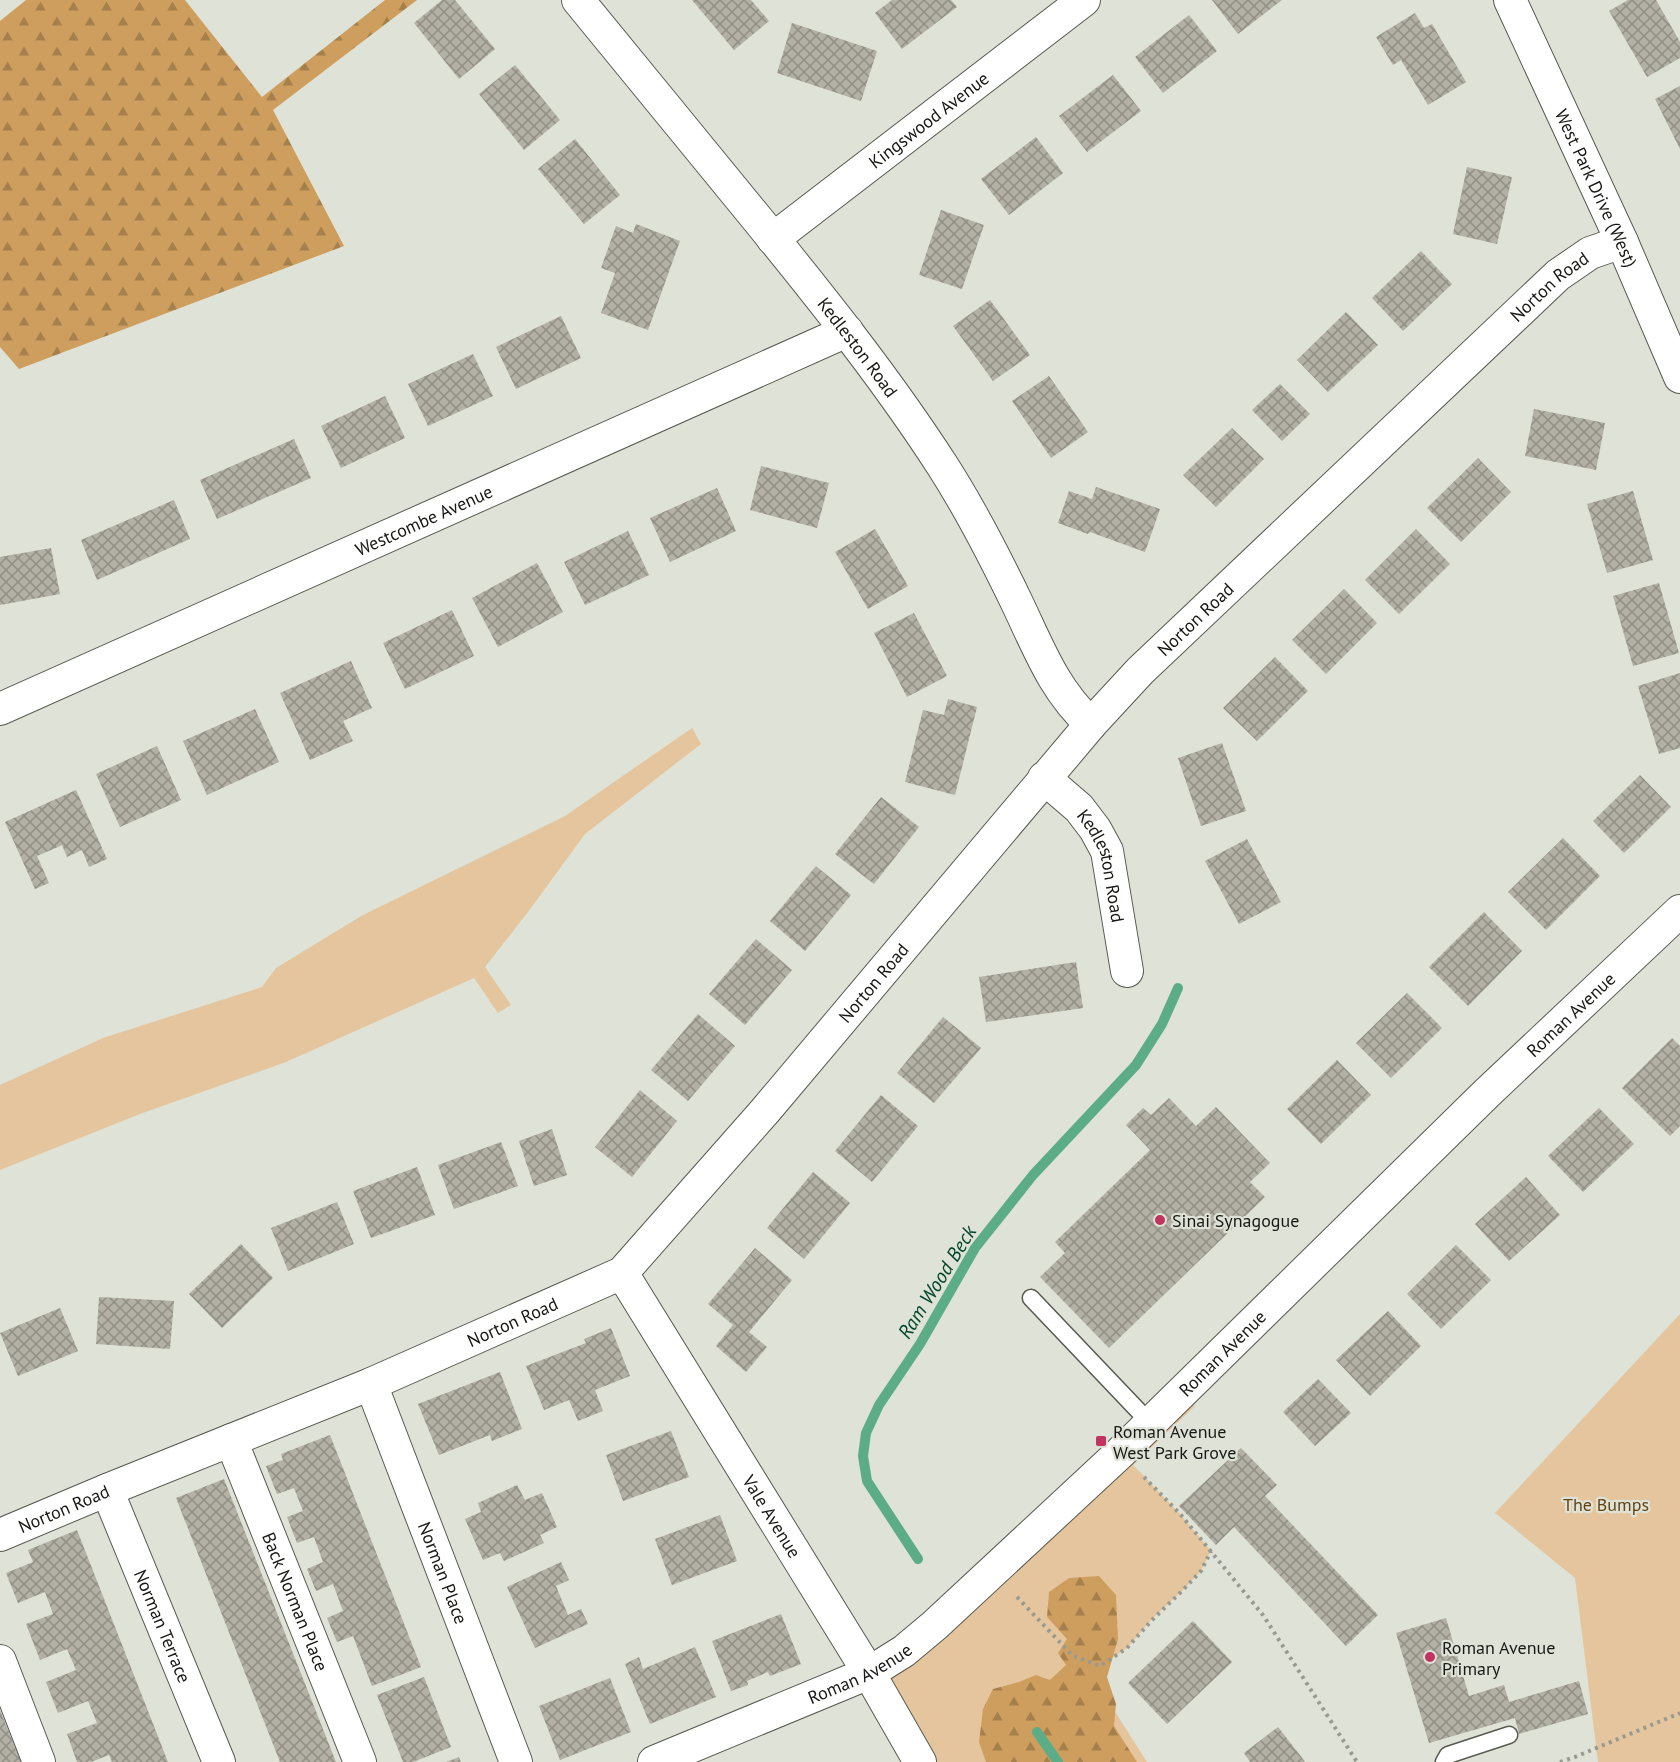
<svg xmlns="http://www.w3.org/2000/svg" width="1680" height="1762" viewBox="0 0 1680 1762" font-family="'PT Sans',sans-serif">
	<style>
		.green { fill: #e5c59d }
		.forest { fill: url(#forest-firs) }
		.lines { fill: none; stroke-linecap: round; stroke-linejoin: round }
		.stream { stroke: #5cad87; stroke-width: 10 }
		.building { fill: url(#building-cross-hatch) }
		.service-casing { stroke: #585a50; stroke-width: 19 }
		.minor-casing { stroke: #585a50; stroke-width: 34 }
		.path { stroke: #989a91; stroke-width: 4; stroke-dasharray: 3 4.5; stroke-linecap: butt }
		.service { stroke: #fff; stroke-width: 16 }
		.minor { stroke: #fff; stroke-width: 32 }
		.poi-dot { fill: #c13360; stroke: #dfe2d6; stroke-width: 2 }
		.labels { text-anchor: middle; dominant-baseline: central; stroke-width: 4.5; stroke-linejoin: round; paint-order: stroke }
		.street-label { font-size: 18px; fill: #171814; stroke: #dfe2d6 }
		.poi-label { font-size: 18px; fill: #171814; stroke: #dfe2d6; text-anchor: start }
		.park-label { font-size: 18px; fill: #654414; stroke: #dfe2d6 }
		.water-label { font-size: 20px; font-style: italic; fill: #00462d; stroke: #dfe2d6 }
	</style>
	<defs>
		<pattern id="forest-firs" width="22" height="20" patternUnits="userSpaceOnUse" patternTransform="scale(1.5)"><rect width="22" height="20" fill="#cd9e5e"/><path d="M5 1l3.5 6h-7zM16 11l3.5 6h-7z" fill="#a5804c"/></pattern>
		<pattern id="building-cross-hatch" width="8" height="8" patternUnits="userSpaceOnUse" patternTransform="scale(1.5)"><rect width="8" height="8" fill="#b3b0a5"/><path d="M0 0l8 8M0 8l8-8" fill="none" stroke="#918e85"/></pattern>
	</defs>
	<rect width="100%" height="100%" fill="#dfe2d6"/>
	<path class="green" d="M692,728L701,744L585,834L528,912L485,967L511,1005L498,1013L474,978L286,1062L140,1114L0,1170V1085L103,1038L262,987L276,968L363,915L565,816Z
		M1680,1314V1762H1598L1575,1578L1495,1513Z
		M1189,1399L1195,1406L1133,1465L1181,1515L1211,1551L1201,1571L1182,1591L1152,1619L1127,1648L1100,1666L1105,1696L1147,1762H921L869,1673Z"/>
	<path class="forest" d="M26,0H185L262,97L385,0H417L273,110L344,246L19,369L0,347V21Z
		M1099,1576L1116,1595L1118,1639L1107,1677L1116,1704L1114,1726L1137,1762H986L979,1742L983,1709L993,1689L1019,1682L1036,1675L1050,1680L1066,1665L1058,1653L1067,1639L1047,1617L1049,1592L1069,1578Z"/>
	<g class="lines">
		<path class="stream" d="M918,1559L867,1481L863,1456L866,1433L879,1405L920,1344L975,1248L1033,1175L1136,1065L1162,1024L1178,988
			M1037,1732L1058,1762"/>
	</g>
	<path class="building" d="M442,0H455L495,49L459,79L414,23Z
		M692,0H751L769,21L734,50Z
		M892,0H951L957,7L902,49L875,13Z
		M1212,0H1282L1238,34Z
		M1628,0H1656L1680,42V58L1647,77L1609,11Z
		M1415,13L1424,28L1432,24L1466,82L1428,105L1401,60L1393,65L1376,37Z
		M1189,15L1217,51L1163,93L1135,57Z
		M792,23L877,51L861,101L777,73Z
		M515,65L560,120L524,150L479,94Z
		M1113,75L1141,111L1087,152L1059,116Z
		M1680,86V149L1655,99Z
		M1036,137L1063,173L1009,215L981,179Z
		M575,139L620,195L584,224L538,169Z
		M1467,167L1512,177L1497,244L1453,234Z
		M941,210L984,225L962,289L919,275Z
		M636,224L680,241L648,330L601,313L615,273L601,268L616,226L633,233Z
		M1421,251L1452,284L1403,331L1372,298Z
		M990,300L1030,355L993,381L953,326Z
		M1346,312L1378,345L1328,392L1297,360Z
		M561,316L581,358L516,389L496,347Z
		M473,354L493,396L428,426L408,384Z
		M1049,376L1088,432L1051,458L1012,401Z
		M1280,384L1310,414L1282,441L1252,410Z
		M385,396L405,438L341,468L321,426Z
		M1534,409L1605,423L1596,470L1525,456Z
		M1232,428L1264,459L1216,507L1183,475Z
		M294,439L311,478L217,519L200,480Z
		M1478,458L1511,492L1461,542L1427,508Z
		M761,466L829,483L817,528L750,510Z
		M1096,487L1160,509L1145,552L1090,532L1088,534L1058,523L1069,491L1092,499Z
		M717,488L736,531L670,562L650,518Z
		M1633,491L1653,560L1607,573L1587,504Z
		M174,500L190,539L97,580L81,540Z
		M875,529L908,586L868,609L835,552Z
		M1416,529L1450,564L1399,614L1365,580Z
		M628,531L649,575L585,605L564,562Z
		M51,548L60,594L0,605V557Z
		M537,563L563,612L498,647L472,598Z
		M1659,583L1679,653L1633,666L1613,596Z
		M1344,589L1377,623L1326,674L1292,640Z
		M452,610L474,656L405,689L383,643Z
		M914,613L947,676L907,697L874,633Z
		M1275,657L1308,691L1257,741L1223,708Z
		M351,661L372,708L343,721L353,741L310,760L280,693Z
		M1680,673V748L1659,754L1638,686Z
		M948,699L977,707L955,795L905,782L923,710L944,715Z
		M255,709L279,762L207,795L183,741Z
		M1222,743L1246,811L1201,826L1178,758Z
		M157,746L181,800L120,827L96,774Z
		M1640,775L1671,807L1624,853L1593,821Z
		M76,790L107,859L89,867L82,850L67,857L62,845L58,847L37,856L49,883L35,889L5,822Z
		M881,797L919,827L874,884L835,854Z
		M1563,838L1600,876L1546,930L1508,892Z
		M1247,839L1281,902L1239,924L1205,861Z
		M816,866L851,895L805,951L770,921Z
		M1484,912L1522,951L1468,1006L1429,967Z
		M756,939L792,970L745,1025L709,994Z
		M1076,962L1083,1008L986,1022L979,977Z
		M1407,993L1442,1028L1391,1078L1356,1043Z
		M698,1014L735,1046L688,1101L651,1070Z
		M943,1017L981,1048L934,1103L897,1073Z
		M1672,1038L1680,1046V1126L1670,1136L1622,1088Z
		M1337,1060L1371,1095L1321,1144L1287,1109Z
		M640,1090L677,1121L632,1177L595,1147Z
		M881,1095L918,1126L872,1182L835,1151Z
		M1169,1098L1196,1126L1216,1107L1270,1163L1250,1182L1265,1197L1109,1348L1040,1277L1065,1253L1055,1242L1150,1150L1126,1125L1143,1108L1151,1115Z
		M1599,1108L1634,1144L1583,1192L1548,1156Z
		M552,1129L567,1175L534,1186L519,1141Z
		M501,1142L518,1186L454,1209L438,1165Z
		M417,1167L435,1215L371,1238L353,1191Z
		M813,1172L850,1203L804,1259L767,1228Z
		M1526,1177L1560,1215L1509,1261L1475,1224Z
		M337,1202L354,1244L288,1271L271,1228Z
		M241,1244L273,1278L222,1328L189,1294Z
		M1456,1245L1491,1280L1441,1329L1407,1294Z
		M755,1248L792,1280L749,1332L767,1347L746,1372L716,1346L733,1325L708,1304Z
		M99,1297L174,1301L170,1349L96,1344Z
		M60,1308L78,1351L18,1376L0,1333Z
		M1388,1311L1421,1346L1370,1396L1336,1360Z
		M611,1328L630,1376L595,1390L603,1411L578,1421L569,1400L544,1410L526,1366L586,1343L584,1339Z
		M500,1372L522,1429L492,1441L490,1435L439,1455L418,1404Z
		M1318,1379L1351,1413L1315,1446L1283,1412Z
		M671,1431L689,1477L623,1501L606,1455Z
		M330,1435L421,1667L372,1686L353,1636L337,1642L327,1618L343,1611L333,1584L316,1591L307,1569L323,1562L314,1537L297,1543L287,1517L303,1511L294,1488L277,1494L266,1466L283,1460L281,1454Z
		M1241,1448L1277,1485L1265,1496L1378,1615L1346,1646L1234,1527L1216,1545L1179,1506Z
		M224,1479L336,1762H280L176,1498Z
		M517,1485L525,1500L542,1493L557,1527L540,1535L544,1543L504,1561L500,1553L483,1560L465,1519L481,1512L478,1503Z
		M720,1515L737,1561L672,1585L655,1539Z
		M77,1530L168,1762H112L109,1755L91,1762H77L67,1734L97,1723L88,1701L58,1713L46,1682L76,1670L67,1649L40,1660L26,1624L53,1614L45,1592L18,1603L6,1573L33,1562L28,1550Z
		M561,1562L569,1580L556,1586L568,1615L581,1609L588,1624L535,1648L507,1587Z
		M781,1614L801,1664L770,1676L768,1672L747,1681L748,1685L731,1691L712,1641Z
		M1446,1618L1469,1696L1504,1685L1509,1702L1579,1681L1588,1714L1519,1734L1515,1718L1429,1743L1396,1633Z
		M1193,1621L1232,1662L1167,1724L1128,1683Z
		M695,1647L716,1697L650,1724L625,1664L639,1657L643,1669Z
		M424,1677L451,1747L413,1762H403L377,1695Z
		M610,1678L631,1732L560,1760L539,1706Z
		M0,1710L21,1762H0Z
		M1278,1727L1303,1759L1305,1762H1250L1244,1753Z
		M459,1757L461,1762H446Z"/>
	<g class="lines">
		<g class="service-casing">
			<path id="service" d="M1031,1298L1150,1423
				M1444,1762L1448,1755L1509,1735"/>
		</g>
		<g class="minor-casing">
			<g id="minor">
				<path id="s1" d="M578,0C637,72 695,143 754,215C820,296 885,377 942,465C971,510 995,557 1018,605C1039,649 1054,690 1091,724"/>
				<path id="s2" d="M1510,0L1622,242L1680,377"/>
				<path id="s3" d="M773,239L1084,0"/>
				<path id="s4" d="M0,709L847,331"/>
				<path id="s5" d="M1044,778L1079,808L1095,829L1107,851L1127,971"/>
				<path id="s6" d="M622,1273L869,1673L920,1762"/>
				<path id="s7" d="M371,1384L516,1762"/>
				<path id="s8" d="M231,1440L360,1762"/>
				<path id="s9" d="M107,1490L219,1762"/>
				<path id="s10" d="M0,1535L107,1490L371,1384L622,1273L765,1111L1091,724L1140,671L1558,275L1590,253L1622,242"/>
				<path d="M0,1661L39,1762"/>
				<path id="s11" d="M654,1762L869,1673L904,1651L935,1625L1120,1453L1487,1093L1680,911"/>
			</g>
		</g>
		<path class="path" d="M1144,1477L1181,1515L1263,1615L1357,1762
			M1017,1597L1072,1655L1100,1666L1127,1648L1152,1620L1182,1591L1201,1571L1211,1551
			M1560,1762L1575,1757L1680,1713"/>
		<use href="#service" class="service"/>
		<use href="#minor" class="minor"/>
	</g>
	<g class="poi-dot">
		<circle cx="1160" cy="1220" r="6"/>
		<rect x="1095" y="1435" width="12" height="12" rx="3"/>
		<circle cx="1430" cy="1657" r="6"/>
	</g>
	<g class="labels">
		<g class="street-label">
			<text stroke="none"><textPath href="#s3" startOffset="196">Kingswood Avenue</textPath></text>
			<text stroke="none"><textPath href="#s2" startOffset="207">West Park Drive (West)</textPath></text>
			<text stroke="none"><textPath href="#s10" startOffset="2031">Norton Road</textPath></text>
			<text stroke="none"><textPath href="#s1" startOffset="446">Kedleston Road</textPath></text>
			<text stroke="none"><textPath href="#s4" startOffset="464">Westcombe Avenue</textPath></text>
			<text stroke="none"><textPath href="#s10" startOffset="1545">Norton Road</textPath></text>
			<text stroke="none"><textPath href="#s5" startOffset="110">Kedleston Road</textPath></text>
			<text stroke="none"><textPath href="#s10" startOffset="1059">Norton Road</textPath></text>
			<text stroke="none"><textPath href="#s11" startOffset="1196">Roman Avenue</textPath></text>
			<text stroke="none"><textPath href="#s10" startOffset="555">Norton Road</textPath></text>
			<text stroke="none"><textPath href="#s11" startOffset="710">Roman Avenue</textPath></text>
			<text stroke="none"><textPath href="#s10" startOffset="69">Norton Road</textPath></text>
			<text stroke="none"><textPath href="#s6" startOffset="286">Vale Avenue</textPath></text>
			<text stroke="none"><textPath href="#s7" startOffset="202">Norman Place</textPath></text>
			<text stroke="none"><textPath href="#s8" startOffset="174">Back Norman Place</textPath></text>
			<text stroke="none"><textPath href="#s9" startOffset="147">Norman Terrace</textPath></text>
			<text stroke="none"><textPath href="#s11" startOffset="224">Roman Avenue</textPath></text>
		</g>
		<g class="poi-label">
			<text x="1172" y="1220">Sinai Synagogue</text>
			<text x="1113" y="1431">Roman Avenue<tspan x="1113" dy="21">West Park Grove</tspan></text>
			<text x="1442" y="1647">Roman Avenue<tspan x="1442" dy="21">Primary</tspan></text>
		</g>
		<g class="park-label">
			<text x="1606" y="1504">The Bumps</text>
		</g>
		<g class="water-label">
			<text transform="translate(937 1282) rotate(-58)">Ram Wood Beck</text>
		</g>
	</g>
</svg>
